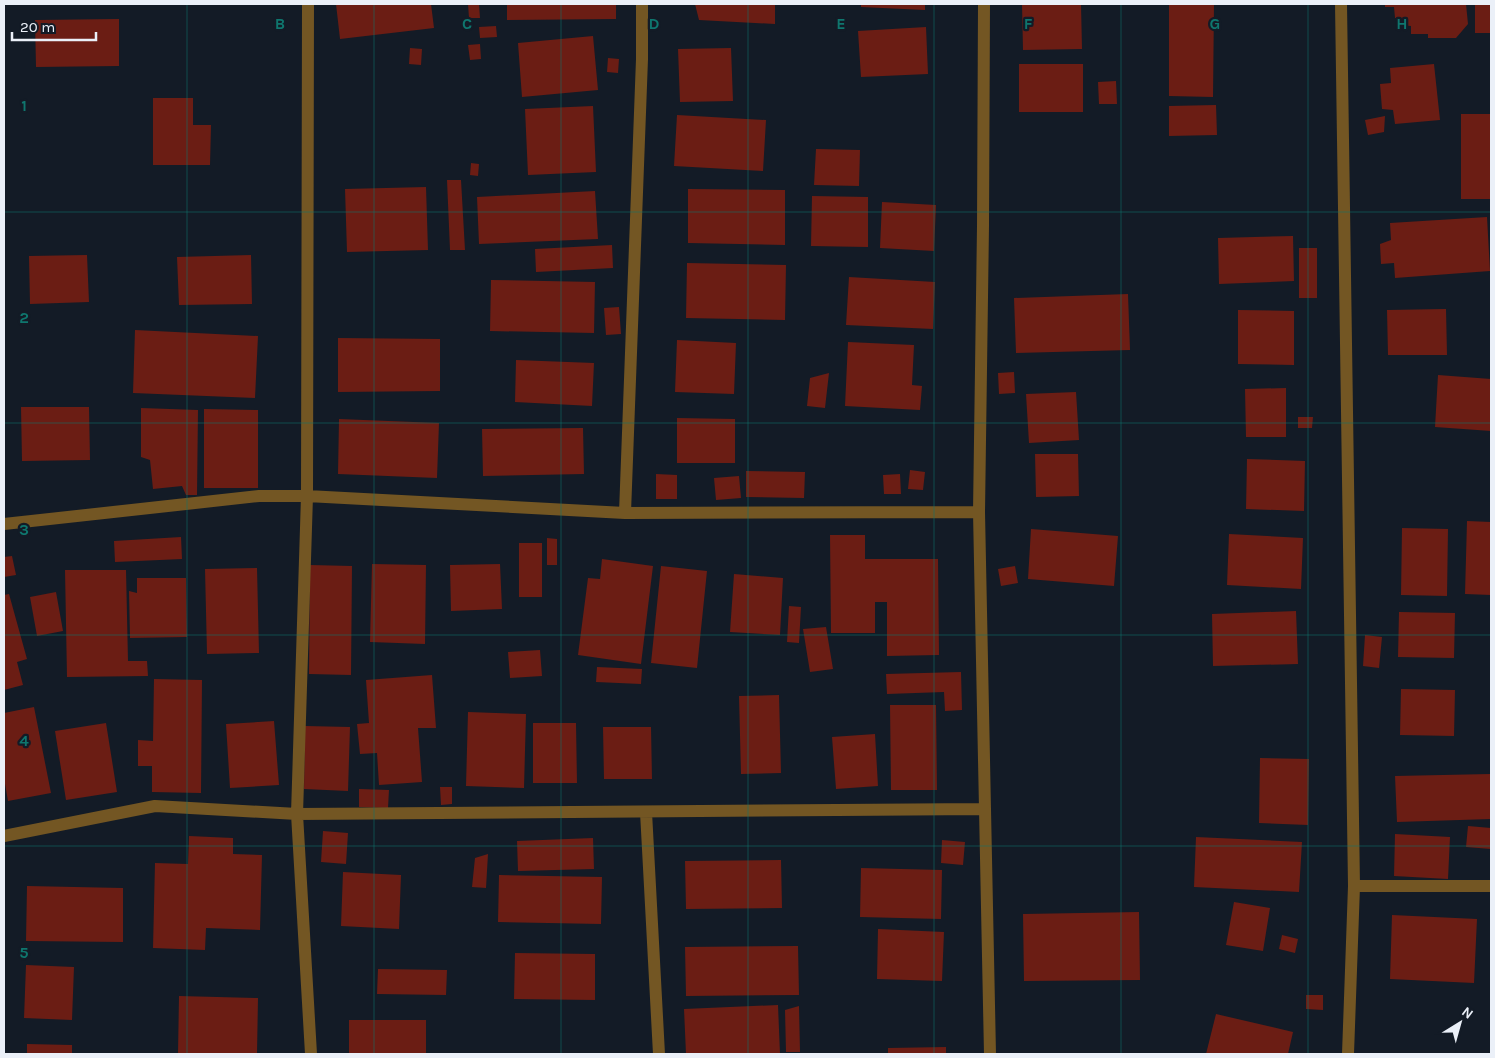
<svg xmlns="http://www.w3.org/2000/svg" width="1495" height="1058" viewBox="0 0 1495 1058" font-family="Karla,sans-serif">
	<style>
		.building { fill: #6b1d14 }
		.lines { fill: none; stroke-linecap: round; stroke-linejoin: round }
		.minor { stroke: #735623; stroke-width: 12 }
		.grid { fill: none; stroke: #0f766e; stroke-width: 1; stroke-opacity: 0.55 }
		.grid-label { font-size: 16px; text-anchor: middle; font-weight: bold; fill: #0f766e; stroke: #131b26; stroke-width: 4.5; stroke-linejoin: round; paint-order: stroke }
	</style>
	<rect width="100%" height="100%" fill="#131b26"/>
	<path class="building" d="M336,4H431L434,28L340,39Z
		M468,4H479L480,18H469Z
		M507,4H616V19L507,20Z
		M695,4H775V24L699,20Z
		M861,4H925V10L861,7Z
		M1022,4H1081L1082,49L1023,50Z
		M1169,4H1214L1213,97L1169,96Z
		M1385,4H1466L1468,24L1456,38H1428V34H1411V26L1398,25L1402,18H1395L1394,7H1385Z
		M1475,4H1491V33H1475Z
		M119,19V66L36,67L35,20Z
		M496,26L497,37L480,38L479,27Z
		M926,27L928,74L861,77L858,31Z
		M593,36L598,90L522,97L518,43Z
		M480,44L481,59L470,60L468,45Z
		M410,48L422,49L421,65L409,64Z
		M731,48L733,101L680,102L678,49Z
		M608,58L619,59L618,73L607,72Z
		M1019,64H1083V112H1019Z
		M1434,64L1440,120L1395,124L1393,110L1382,109L1380,84L1391,83L1390,68Z
		M1116,81L1117,104H1099L1098,82Z
		M153,98H193V125H211L210,165H153Z
		M1216,105L1217,135L1169,136V106Z
		M593,106L596,172L528,175L525,109Z
		M1461,114H1491V199H1461Z
		M677,115L766,120L763,171L674,166Z
		M1385,116L1384,132L1368,135L1365,120Z
		M816,149L860,150L859,186L814,185Z
		M471,163L479,164L478,176L470,175Z
		M447,180H461L465,250H450Z
		M426,187L428,250L347,252L345,189Z
		M688,189L785,190V245L688,243Z
		M595,191L598,239L479,244L477,197Z
		M812,196L868,197V247L811,246Z
		M882,202L936,205L934,251L880,248Z
		M1487,217L1490,271L1395,278L1394,263L1381,264L1380,244L1391,240L1390,223Z
		M1293,236L1294,281L1219,284L1218,238Z
		M612,245L613,268L536,272L535,249Z
		M1299,248H1317V298H1299Z
		M87,255L89,302L30,304L29,256Z
		M251,255L252,304L179,305L177,257Z
		M687,263L786,265L785,320L686,318Z
		M849,277L935,282L933,329L846,325Z
		M491,280L595,282L594,333L490,331Z
		M1128,294L1130,350L1016,353L1014,298Z
		M619,307L621,334L606,335L604,308Z
		M1446,309L1447,355H1388L1387,310Z
		M1238,310L1294,311V365L1238,364Z
		M135,330L258,336L255,398L133,393Z
		M338,338L440,339V391L338,392Z
		M677,340L736,343L734,394L675,392Z
		M848,342L914,345L912,385L922,386L920,410L845,406Z
		M516,360L594,363L592,406L515,402Z
		M1014,372L1015,393L999,394L998,373Z
		M829,373L825,408L807,406L810,378Z
		M1438,375L1491,379V431L1435,427Z
		M1286,388V437H1246L1245,389Z
		M1076,392L1079,440L1029,443L1026,394Z
		M21,407H89L90,460L22,461Z
		M141,408L198,410L197,495H186L182,486L153,489L150,460L141,457Z
		M204,409L258,410V488H204Z
		M1298,417H1313L1312,428H1298Z
		M677,418L735,419V463H677Z
		M339,419L439,423L437,478L338,474Z
		M583,428L584,474L483,476L482,429Z
		M1035,454H1078L1079,496L1036,497Z
		M1247,459L1305,461L1304,511L1246,509Z
		M910,470L925,472L923,490L908,489Z
		M746,471L805,472L804,498L746,497Z
		M656,474L677,475V499H656Z
		M900,474L901,494H884L883,475Z
		M739,476L741,498L716,500L714,478Z
		M1467,521L1491,522V595L1465,594Z
		M1402,528L1448,529L1447,596L1401,595Z
		M1031,529L1118,536L1114,586L1028,579Z
		M1229,534L1303,538L1301,589L1227,585Z
		M830,535H865V559H938L939,655L887,656V602H875V633H831Z
		M181,537L182,559L115,562L114,541Z
		M547,538L557,539V565H547Z
		M519,543H542V597H519Z
		M12,556L16,575L4,577V557Z
		M602,559L653,566L641,664L578,655L588,578L600,579Z
		M372,564L426,565L425,644L370,642Z
		M500,564L502,609L451,611L450,565Z
		M310,565L352,566L351,675L309,674Z
		M661,566L707,571L697,668L651,663Z
		M1015,566L1018,583L1001,586L998,569Z
		M257,568L259,653L207,654L205,569Z
		M65,570H126L128,661H147L148,676L67,677Z
		M734,574L783,578L780,635L730,632Z
		M137,578H186L187,637L130,638L129,591L137,593Z
		M56,592L63,631L37,636L30,597Z
		M9,594L27,659L17,662L23,685L4,690V595Z
		M789,606L801,607L799,643L787,642Z
		M1296,611L1298,664L1213,666L1212,614Z
		M1399,612L1455,613L1454,658L1398,657Z
		M826,627L833,669L810,672L803,629Z
		M1365,635L1382,637L1379,668L1363,666Z
		M540,650L542,676L510,678L508,652Z
		M597,667L642,669L641,684L596,682Z
		M961,672L962,710L945,711L944,692L887,694L886,674Z
		M432,675L436,728H418L422,782L379,785L377,753L360,754L357,724L369,723L366,680Z
		M154,679L202,680L201,793L152,792V766H138V740L153,741Z
		M1401,689L1455,690L1454,736L1400,735Z
		M779,695L781,773L741,774L739,696Z
		M890,705H936L937,790H891Z
		M34,707L51,793L8,801L4,778V713Z
		M468,712L526,714L524,788L466,786Z
		M274,721L279,785L230,788L226,724Z
		M106,723L117,792L66,800L55,731Z
		M533,723H576L577,783H533Z
		M305,726L350,727L348,791L304,789Z
		M603,727H651L652,779H604Z
		M875,734L878,786L836,789L832,737Z
		M1260,758L1309,759L1308,825L1259,823Z
		M1490,774L1491,819L1397,822L1395,776Z
		M440,787H452V804L441,805Z
		M359,789L389,790L388,808L359,807Z
		M1468,826L1491,828V849L1466,847Z
		M323,831L348,833L346,864L321,862Z
		M1395,834L1450,837L1448,879L1394,876Z
		M189,836L233,838V854L262,855L260,930L206,928L205,950L153,948L155,863L188,864Z
		M1196,837L1302,842L1299,892L1194,887Z
		M593,838L594,869L518,871L517,841Z
		M942,840L965,842L963,865L941,863Z
		M488,854L486,888L472,887L475,858Z
		M781,860L782,908L686,909L685,861Z
		M861,868L942,870L941,919L860,917Z
		M343,872L401,875L399,929L341,926Z
		M499,875L602,877L601,924L498,922Z
		M27,886L123,888V942L26,941Z
		M1234,902L1270,908L1263,951L1226,945Z
		M1139,912L1140,980L1024,981L1023,914Z
		M1392,915L1477,919L1474,983L1390,979Z
		M878,929L944,932L942,981L877,979Z
		M1282,935L1298,939L1295,953L1279,949Z
		M798,946L799,995L686,996L685,947Z
		M515,953L595,954V1000L514,999Z
		M26,965L74,967L72,1020L24,1018Z
		M378,969L447,970L446,995L377,994Z
		M1306,995H1323V1010L1306,1009Z
		M179,996L258,998L257,1054H178Z
		M778,1005L780,1054H686L684,1009Z
		M799,1006L800,1052H786L785,1010Z
		M1216,1014L1293,1032L1288,1054H1206Z
		M349,1020H426V1054H349Z
		M27,1044L72,1045V1054H27Z
		M946,1047V1054H888V1048Z"/>
	<g class="lines">
		<path class="minor" d="M308,4L307,496L297,814L985,809L979,512L983,226L984,4
			M1341,4L1354,886L1348,1054
			M625,513L642,59V4
			M4,524L259,496H307L625,513L979,512
			M985,809L990,1054
			M646,812L659,1054
			M4,836L155,806L297,814L311,1054
			M1354,886H1491"/>
	</g>
	<path class="grid" d="M187,4V1054M374,4V1054M561,4V1054M748,4V1054M934,4V1054M1121,4V1054M1308,4V1054M4,212H1491M4,423H1491M4,635H1491M4,846H1491"/>
	<g class="grid-label">
		<text x="280" y="29">B</text>
		<text x="467" y="29">C</text>
		<text x="654" y="29">D</text>
		<text x="841" y="29">E</text>
		<text x="1028" y="29">F</text>
		<text x="1215" y="29">G</text>
		<text x="1402" y="29">H</text>
		<text x="24" y="111">1</text>
		<text x="24" y="323">2</text>
		<text x="24" y="535">3</text>
		<text x="24" y="746">4</text>
		<text x="24" y="958">5</text>
	</g>
	<rect width="1495" height="1058" fill="none" stroke="#ebf0f8" stroke-width="10"/>
	<g transform="translate(1460 1023) rotate(37)" stroke="#131b26" stroke-width="4" paint-order="stroke">
	<path d="M0-4L9 19L0 12L-9 19Z" fill="#ebf0f8"/>
	<text y="-8" font-size="14" font-weight="bold" text-anchor="middle" fill="#ebf0f8">N</text>
	</g>
	<path d="M12 32v8h84v-8" fill="none" stroke="#ebf0f8" stroke-width="2.5"/>
	<text x="20" y="32" font-size="15" fill="#ebf0f8" stroke="#131b26" stroke-width="4" paint-order="stroke">20 m</text>
</svg>
